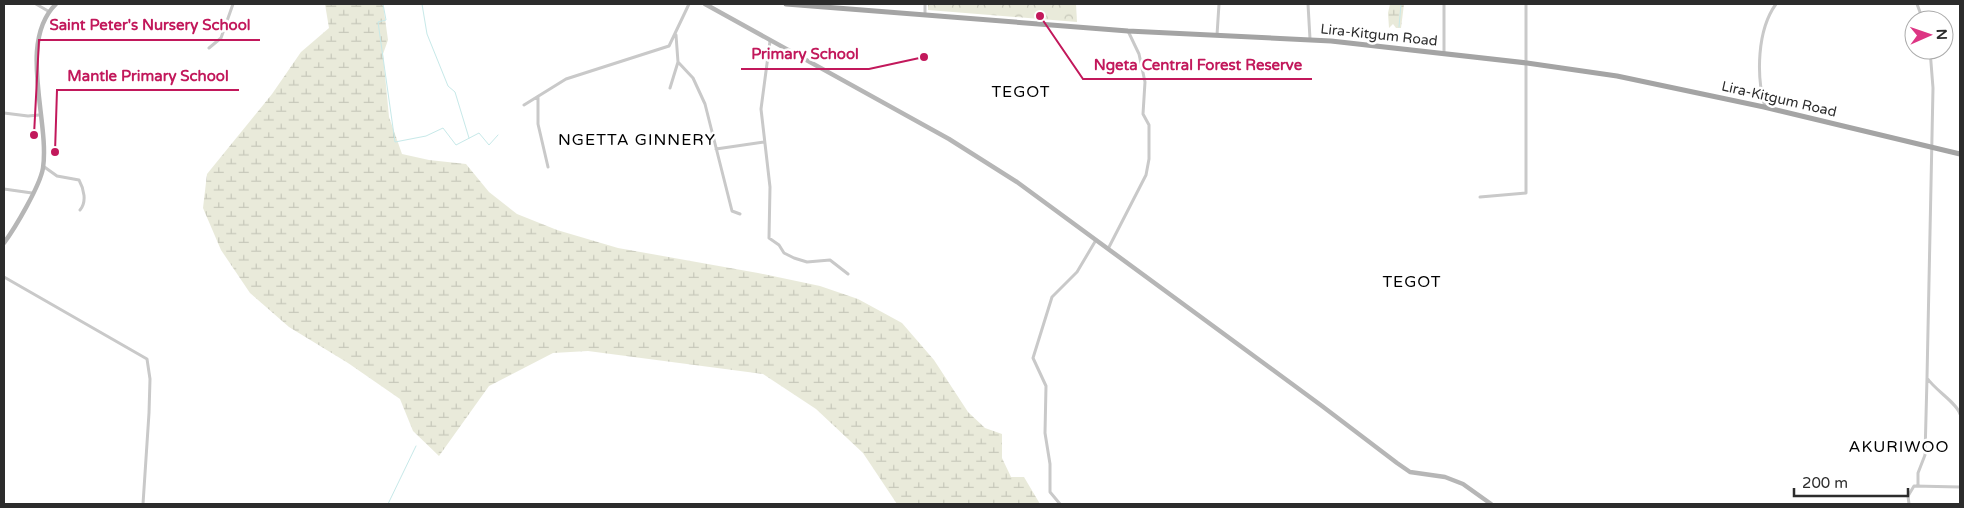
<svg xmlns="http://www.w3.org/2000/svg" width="1964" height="508" viewBox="0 0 1964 508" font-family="'Varela Round',sans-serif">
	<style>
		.forest { fill: url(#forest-crowns) }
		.wetland { fill: url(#wetland-marsh) }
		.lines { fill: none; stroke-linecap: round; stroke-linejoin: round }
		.stream { stroke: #c7e9e9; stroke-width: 1 }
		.street { stroke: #c9c9c9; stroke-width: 3 }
		.secondary { stroke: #b6b6b6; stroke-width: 4.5 }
		.primary { stroke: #a4a4a4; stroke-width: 5 }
		.labels { text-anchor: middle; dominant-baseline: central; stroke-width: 5; stroke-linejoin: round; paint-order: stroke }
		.street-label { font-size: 14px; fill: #2c2c2c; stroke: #fff }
		.quarter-label { font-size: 16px; letter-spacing: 1px; fill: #000; stroke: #fff }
		.leader { fill: none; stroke: #c2185b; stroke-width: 2 }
		.callout-dot { fill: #c2185b; stroke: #fff; stroke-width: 2 }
		.callout-label { font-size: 15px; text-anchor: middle; font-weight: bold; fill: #c2185b; stroke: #fff; stroke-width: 5; stroke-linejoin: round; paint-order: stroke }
	</style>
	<defs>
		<pattern id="forest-crowns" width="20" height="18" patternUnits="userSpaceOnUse" patternTransform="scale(1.25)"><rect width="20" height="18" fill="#e9eada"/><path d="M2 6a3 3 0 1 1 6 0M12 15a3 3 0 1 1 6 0" fill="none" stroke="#c8c9bb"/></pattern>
		<pattern id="wetland-marsh" width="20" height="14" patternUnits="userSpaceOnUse" patternTransform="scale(1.25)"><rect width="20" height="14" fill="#e9eada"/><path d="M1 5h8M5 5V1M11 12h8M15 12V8" fill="none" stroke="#c8c9bb"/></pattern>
	</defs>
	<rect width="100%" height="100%" fill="#fff"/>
	<path class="forest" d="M928,4H1076L1077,22L928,10Z"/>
	<path class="wetland" d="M325,4H383L388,40L383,54L389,117L402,154L429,160L466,164L489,192L517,214L557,230L618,248L758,273L820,286L858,299L902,323L934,360L968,412L985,428L1002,434V458L1011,477H1024L1040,504H897L863,453L816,409L763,374L588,351L553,353L489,386L439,456L413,431L400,399L348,363L289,327L250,293L221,250L203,208L207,174L272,94L301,52L329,28Z
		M1390,4H1404L1401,28H1396L1393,24L1389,28L1388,13Z"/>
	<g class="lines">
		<path class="stream" d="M383,4L386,20L378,22L395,142L426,136L443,128L456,145L479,133L489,145L498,135
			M422,4L427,34L448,86L455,92L469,138
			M1399,27L1401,4
			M388,504L416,446"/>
		<path class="street" d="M36,4L48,11
			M1308,4L1310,39
			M1444,4V53
			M1917,4L1923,20
			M925,15V4
			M1217,35L1219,4
			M770,41L761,109L770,187L769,238L779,245L784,253L794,258L807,262L830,260L848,274
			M209,48L221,38L233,4
			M1930,50L1933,88L1927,378C1936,391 1957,403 1960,414
			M678,62L693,78L705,104L732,211L740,214
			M670,88L678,62L676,35
			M538,97V124L548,167
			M524,105L566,79L669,46L689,4
			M1765,107C1756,76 1757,30 1776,4
			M4,113L28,116L39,115
			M716,149L764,142
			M43,166L57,176L79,180C84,189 87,202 80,210
			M4,189L32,193
			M1480,197L1526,193V4
			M1108,249L1146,175L1149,159V125L1143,114L1145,82L1139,54L1128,31
			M4,277L147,359L150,379L149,413L143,504
			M1918,486V473L1925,455L1927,378
			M1060,504L1050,492V464L1045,433L1046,386L1033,358L1052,297L1077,272L1096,240
			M1909,504L1908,496L1914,486L1960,487"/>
		<path class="secondary" d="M705,4L949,139L1017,182L1322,406L1397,463L1410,472L1445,477L1463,484L1491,504
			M4,243C15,228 40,186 43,168C50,121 17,42 56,4"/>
		<path class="primary" d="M786,4L1128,31L1331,41L1527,63L1617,76L1764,107L1960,154"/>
	</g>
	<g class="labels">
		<g class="street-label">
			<text transform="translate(1379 35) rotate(6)">Lira-Kitgum Road</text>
			<text transform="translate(1779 99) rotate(13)">Lira-Kitgum Road</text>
		</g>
		<g class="quarter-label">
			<text x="1021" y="92">TEGOT</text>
			<text x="637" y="140">NGETTA GINNERY</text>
			<text x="1412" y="282">TEGOT</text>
			<text x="1899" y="447">AKURIWOO</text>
		</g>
	</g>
	<path class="leader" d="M34 135L39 40H260M924 57L869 69H741M1040 16L1083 79H1312M55 152L57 90H239"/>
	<g class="callout-dot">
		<circle cx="34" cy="135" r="5"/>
		<circle cx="924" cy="57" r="5"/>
		<circle cx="1040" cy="16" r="5"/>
		<circle cx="55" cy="152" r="5"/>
	</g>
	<g class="callout-label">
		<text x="150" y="30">Saint Peter's Nursery School</text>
		<text x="805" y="59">Primary School</text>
		<text x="1198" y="70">Ngeta Central Forest Reserve</text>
		<text x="148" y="81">Mantle Primary School</text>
	</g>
	<rect width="1964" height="508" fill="none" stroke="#2c2c2c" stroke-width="10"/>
	<g transform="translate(1929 35) rotate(88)"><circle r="24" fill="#ffffff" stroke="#ababab"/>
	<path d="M0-4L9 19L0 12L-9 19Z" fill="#dd3584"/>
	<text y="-8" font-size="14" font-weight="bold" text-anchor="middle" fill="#2c2c2c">N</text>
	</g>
	<path d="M1794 488v8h114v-8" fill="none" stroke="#2c2c2c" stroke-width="2.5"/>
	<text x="1802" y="488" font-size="15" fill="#2c2c2c" stroke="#ffffff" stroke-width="4" paint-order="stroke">200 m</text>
</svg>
